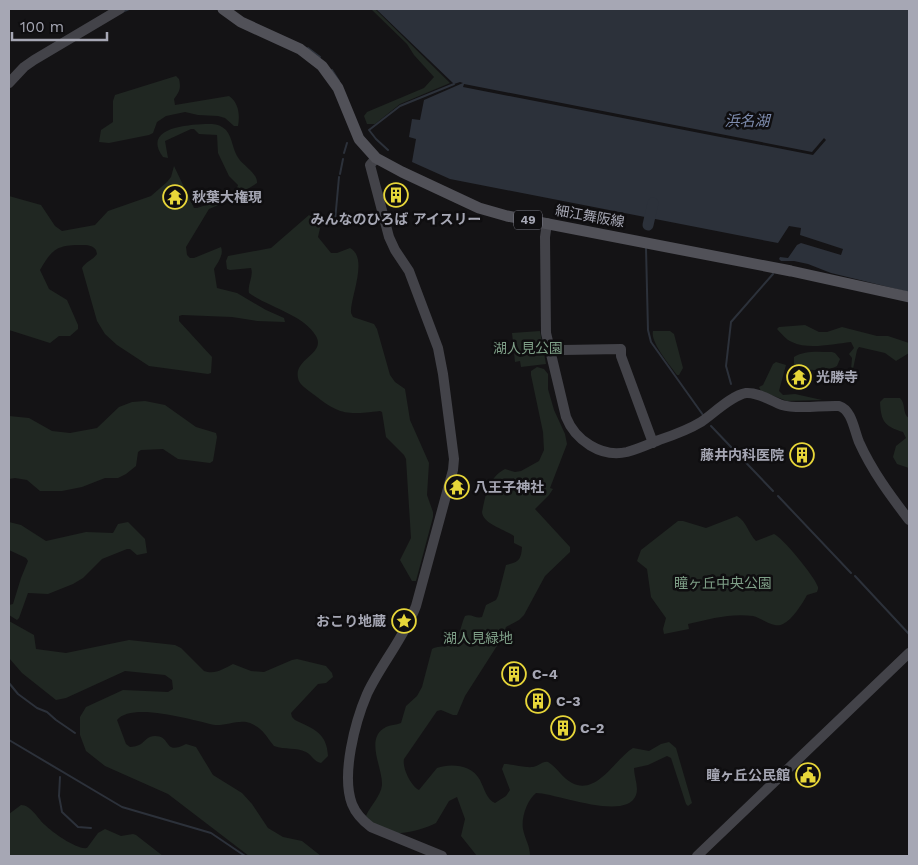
<svg xmlns="http://www.w3.org/2000/svg" width="918" height="865" viewBox="0 0 918 865" font-family="'Work Sans','Noto Sans JP',sans-serif">
	<style>
		.green { fill: #202722 }
		.water { fill: #2c313a }
		.pier { fill: #141315 }
		.lines { fill: none; stroke-linecap: round; stroke-linejoin: round }
		.stream { stroke: #2c313a; stroke-width: 2 }
		.river { stroke: #2c313a; stroke-width: 11 }
		.secondary { stroke: #434349; stroke-width: 10 }
		.primary { stroke: #515158; stroke-width: 11 }
		.labels { text-anchor: middle; dominant-baseline: central; stroke-width: 5; stroke-linejoin: round; paint-order: stroke }
		.shield { fill: #0f0e10; stroke: #797983; stroke-width: 1 }
		.shield-label { font-size: 12px; font-weight: bold; fill: #a6a7b4 }
		.poi-label { font-size: 14px; font-weight: bold; fill: #a6a7b4; stroke: #0f0e10; text-anchor: start }
		.street-label { font-size: 14px; fill: #a6a7b4; stroke: #0f0e10 }
		.park-label { font-size: 14px; fill: #7e9f87; stroke: #0f0e10 }
		.water-label { font-size: 15px; font-style: italic; fill: #7e8cae; stroke: #0f0e10 }
	</style>
	<rect width="100%" height="100%" fill="#141315"/>
	<path class="green" d="M371,9H375L450,83L400,104L375,124H367L364,116L367,112L424,88L434,77L414,55L407,44Z
		M176,76L179,79C181,88 180,91 174,99L175,105L229,96C239,103 240,115 238,126H234L225,118L218,116L198,115L185,112L166,116L157,122L153,133L149,135L109,143L99,142L101,130L113,122V101L115,95Z
		M212,124C217,124 222,126 226,130C233,138 232,150 239,159C244,166 258,174 257,183L230,200L209,209L186,247L187,255L190,258H194L221,247C224,255 218,262 214,269L217,288L237,293L266,310L284,318L285,322L257,321L232,317L182,315L179,316V321L212,357L211,373L208,374L149,366L117,345L105,334L97,321L82,268C85,262 93,260 97,254L96,250C92,245 88,245 81,245C57,245 52,249 40,270L49,289L67,300L78,325V329L70,336H59L50,343L9,330V196L41,205L55,226L62,231L95,225L108,211L151,196L167,182L171,177L174,166L194,208H197L224,199L237,188L238,185L229,176L218,153L217,135L199,134L194,129H191L165,141L168,158L163,157C140,126 194,124 212,124Z
		M309,215L321,224L318,237L331,253H337L350,248C369,258 350,297 351,313L353,317L374,324L377,329L390,375L395,382L405,389L410,420L429,463L427,495L433,512V517L416,581H412L400,560L411,538L406,459L404,455L386,437L382,412L380,411C346,415 340,415 313,394C307,389 299,385 298,378C294,358 326,354 316,336C304,315 268,307 249,293C247,285 254,276 251,268L230,270L227,269L226,261L228,256L271,248Z
		M805,325L819,332H827L842,327L877,336H888L909,343V353L896,361L885,353L859,347L857,350L853,369L851,370L852,358L849,354L854,348L851,342C833,344 808,350 792,342C786,340 781,333 777,329L779,327Z
		M540,331L546,364L521,367L520,361L515,362L512,333Z
		M653,331H670L674,334L683,368L679,375H677C670,365 650,342 653,331Z
		M832,352L835,353L840,359L837,366C827,372 803,371 794,365V357C805,350 819,352 832,352Z
		M776,362L786,365L779,391L783,395L795,394L822,400L787,401L761,391L759,387L763,385L773,364Z
		M537,367L544,369L548,374V389L554,410L565,434L567,444L550,488L553,489L549,495L535,509L570,547V552L545,576L524,615L519,620L506,627L502,638L465,696L457,715H453L441,710L437,711L404,759C402,768 411,786 419,790L437,768C451,763 472,765 480,780C484,788 487,800 495,803L506,796L510,790L502,769L504,764C513,764 524,768 533,767C539,766 542,761 548,762C557,767 562,778 572,783C597,796 615,759 633,748L649,751L661,744L669,742L676,748L692,803L688,806L686,804L671,758L667,756L648,765L634,768C634,777 639,787 636,795C626,822 556,793 536,793C527,800 521,818 523,829C525,840 530,845 530,856H477L461,836L465,819L457,797L449,801L436,823C427,828 412,832 401,833C391,834 370,825 366,816C370,806 381,796 382,785C383,768 364,738 386,727C390,725 396,725 401,723L406,706L417,696L422,687L432,649C437,646 442,647 448,646C460,643 460,626 465,616C471,613 476,619 482,617L486,605L496,600L498,596L506,565C518,562 521,561 522,547L514,543V536C504,529 483,524 482,512C486,494 488,478 505,469L515,472L521,471L539,461L544,450L543,432L531,375V371Z
		M884,398H900C906,403 902,414 909,418V468L897,464L893,457L896,446L906,438L903,432C884,426 881,421 880,402Z
		M145,401L165,405L196,427L216,433L217,437L213,461L210,463L178,459L163,449L141,450L138,452L136,466L126,474L118,478H105L82,487L62,491H40L27,480L15,478L9,479V416L29,418L52,431L70,433L97,428L119,407L132,402Z
		M737,516C747,522 748,533 756,541L774,534C782,537 814,576 817,585C819,588 818,589 817,592L807,595C802,604 793,619 783,624C774,629 762,618 753,616C731,613 710,619 688,624L689,629L664,634L663,629L666,618L651,597L647,569L637,561L641,550L678,521H683L706,528Z
		M9,522L21,525L46,541L86,532L113,533L118,524L128,522L145,539L147,553L137,555L130,549H127L102,559L83,578L73,584L48,594L28,593L19,618L17,620L9,615V605L13,604L21,578L28,561L26,558L9,550Z
		M9,621L34,635L36,649L66,653L129,640L175,645L181,648L204,671C215,675 223,669 233,664L251,671L264,672L292,660L297,659L326,666L332,673L333,677L326,683L318,684L291,713L292,717L295,720C314,729 327,733 328,756L321,763C314,762 312,755 306,752C296,747 285,750 274,746C265,735 264,729 250,723C239,719 226,726 215,725C195,721 132,701 117,720L126,744L130,747C133,747 138,746 141,744C146,740 148,736 155,736C172,736 163,756 186,744L196,747L213,775L242,793L252,804L268,828L283,837L302,841L321,856H249L168,794L105,766L86,751L80,735V717L86,707L123,690L168,692L173,689L172,680L165,675L125,671L66,698L56,700L22,673L9,658Z
		M21,805C31,805 38,819 45,825C52,832 77,850 87,848L98,833L105,829L121,836L133,834L136,835L163,856H9V814Z"/>
	<path class="water" d="M376,9H909V292L831,273L808,264L794,261H781L779,259L780,257L788,258L797,245L801,243L841,255L843,249L800,235L801,228L789,226L778,243L450,179L412,162L416,139L409,137L412,119L420,120L424,100L463,83L460,82L454,84Z"/>
	<path class="pier" d="M464,84L812,152L824,138L826,140L813,155L463,87Z"/>
	<g class="lines">
		<path class="stream" d="M122,12L129,9
			M308,48L320,57
			M332,70L339,81
			M388,150L376,139L369,130L400,106L454,84
			M344,153L347,143
			M340,174L343,159
			M335,221L339,177
			M646,248L648,330L651,342L703,415
			M731,384L726,366L731,322L773,274
			M711,426L773,491
			M778,496L851,573
			M855,576L909,634
			M9,683L18,694L37,708L47,712L56,720L75,733
			M9,740L122,807L211,833L245,856
			M60,777L59,796L62,812L78,827L91,828"/>
		<path class="river" d="M648,225L653,203"/>
		<path class="secondary" d="M9,83L24,67L34,60L120,9
			M376,158L370,165L389,237L395,250L409,271L438,348L443,374L454,459L453,470L416,606C404,638 381,664 367,694C355,722 341,775 352,804C356,814 363,821 371,827L442,856
			M547,223L545,237L546,333L566,417C575,440 601,458 627,452C638,449 649,444 659,440C674,435 688,430 701,422C713,414 732,395 746,393C758,392 771,401 782,405C798,410 822,405 839,406C852,410 854,430 859,442C872,471 890,495 909,520
			M550,352L563,350L621,349V356L653,443
			M697,856L909,653"/>
		<path class="primary" d="M223,9L241,22L300,49L322,66L338,88L359,139L376,158L402,172L479,208L507,216L791,271L909,297"/>
	</g>
	<defs>
		<g id="building-ring" transform="scale(1.25)"><circle r="9.5" fill="#0f0e10" stroke="#e7d639" stroke-width="1.5"/><path d="M-4-6H4V6H1V3H-1V6H-4ZM-2.5-4.3h1.7v1.8h-1.7ZM.8-4.3h1.7v1.8H.8ZM-2.5-1h1.7V.8h-1.7ZM.8-1h1.7V.8H.8Z" fill="#e7d639"/></g>
		<g id="temple-ring" transform="scale(1.25)"><circle r="9.5" fill="#0f0e10" stroke="#e7d639" stroke-width="1.5"/><path d="M0-6L5-2H3V0L6.5 2.5H4V6H1.5V3h-3V6H-4V2.5H-6.5L-3 0V-2H-5Z" fill="#e7d639"/></g>
		<g id="sight-ring" transform="scale(1.25)"><circle r="9.5" fill="#0f0e10" stroke="#e7d639" stroke-width="1.5"/><path d="M0-6L1.8-2.2L6-1.7L2.9 1.2L3.7 5.4L0 3.3L-3.7 5.4L-2.9 1.2L-6-1.7L-1.8-2.2Z" fill="#e7d639"/></g>
		<g id="civic-ring" transform="scale(1.25)"><circle r="9.5" fill="#0f0e10" stroke="#e7d639" stroke-width="1.5"/><path d="M-.6-6.5H3V-4.5H.6V-3L4-1V1h2V6H-6V1h2V-1L-.6-3ZM-1.2 2.5V6h2.4V2.5Z" fill="#e7d639"/></g>
	</defs>
	<g fill-rule="evenodd">
		<use href="#building-ring" x="396" y="195"/>
		<use href="#temple-ring" x="175" y="197"/>
		<use href="#temple-ring" x="799" y="377"/>
		<use href="#building-ring" x="802" y="455"/>
		<use href="#temple-ring" x="457" y="487"/>
		<use href="#sight-ring" x="404" y="621"/>
		<use href="#building-ring" x="514" y="674"/>
		<use href="#building-ring" x="538" y="701"/>
		<use href="#building-ring" x="563" y="728"/>
		<use href="#civic-ring" x="808" y="775"/>
	</g>
	<g class="labels">
		<rect class="shield" x="514" y="210.5" width="28" height="19" rx="4"/>
		<g class="shield-label">
			<text x="528" y="220">49</text>
		</g>
		<g class="poi-label">
			<text x="192" y="197">秋葉大権現</text>
			<text x="396" y="219" text-anchor="middle">みんなのひろば アイスリー</text>
			<text x="816" y="377">光勝寺</text>
			<text x="784" y="455" text-anchor="end">藤井内科医院</text>
			<text x="474" y="487">八王子神社</text>
			<text x="386" y="621" text-anchor="end">おこり地蔵</text>
			<text x="532" y="674">C-4</text>
			<text x="556" y="701">C-3</text>
			<text x="580" y="728">C-2</text>
			<text x="790" y="775" text-anchor="end">瞳ヶ丘公民館</text>
		</g>
		<g class="street-label">
			<text transform="translate(590 216) rotate(10)">細江舞阪線</text>
		</g>
		<g class="park-label">
			<text x="528" y="348">湖人見公園</text>
			<text x="723" y="583">瞳ヶ丘中央公園</text>
			<text x="478" y="638">湖人見緑地</text>
		</g>
		<g class="water-label">
			<text x="747" y="121">浜名湖</text>
		</g>
	</g>
	<rect width="918" height="865" fill="none" stroke="#a6a7b4" stroke-width="20"/>
	<path d="M12 32v8h95v-8" fill="none" stroke="#a6a7b4" stroke-width="2.5"/>
	<text x="20" y="32" font-size="15" fill="#a6a7b4" stroke="#0f0e10" stroke-width="4" paint-order="stroke">100 m</text>
</svg>
